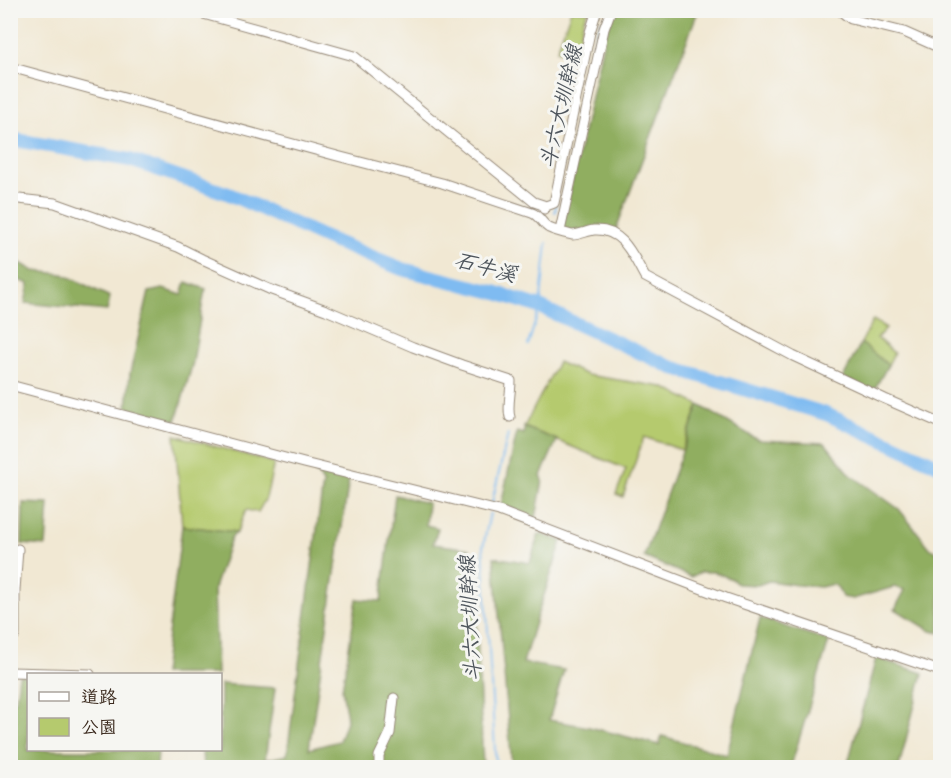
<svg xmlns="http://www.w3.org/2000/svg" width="951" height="778" viewBox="0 0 951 778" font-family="Dekko,'LXGW WenKai TC',sans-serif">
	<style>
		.green { fill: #b5ca6e; stroke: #787a46; stroke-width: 1.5 }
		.forest { fill: #90ae61; stroke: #666c40; stroke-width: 1.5 }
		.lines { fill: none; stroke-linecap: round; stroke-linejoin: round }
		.stream { stroke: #7fbbf1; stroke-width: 2 }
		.river { stroke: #7fbbf1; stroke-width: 14 }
		.minor-casing { stroke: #968978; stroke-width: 11 }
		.minor { stroke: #fff; stroke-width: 9 }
		.labels { text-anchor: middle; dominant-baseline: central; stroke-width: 6; stroke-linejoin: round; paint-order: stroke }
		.water-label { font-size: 21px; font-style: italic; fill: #4f565d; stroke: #f6f6f2 }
	</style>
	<rect width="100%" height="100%" fill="#f6f6f2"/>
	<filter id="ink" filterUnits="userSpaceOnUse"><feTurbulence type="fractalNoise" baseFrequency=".0167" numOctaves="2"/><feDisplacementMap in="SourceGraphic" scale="12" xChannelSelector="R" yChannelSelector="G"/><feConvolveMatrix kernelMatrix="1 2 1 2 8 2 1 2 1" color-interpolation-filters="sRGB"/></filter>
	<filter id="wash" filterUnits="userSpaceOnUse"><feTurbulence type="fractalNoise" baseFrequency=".008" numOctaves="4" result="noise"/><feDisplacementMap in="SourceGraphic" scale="24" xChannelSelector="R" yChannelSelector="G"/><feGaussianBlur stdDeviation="1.35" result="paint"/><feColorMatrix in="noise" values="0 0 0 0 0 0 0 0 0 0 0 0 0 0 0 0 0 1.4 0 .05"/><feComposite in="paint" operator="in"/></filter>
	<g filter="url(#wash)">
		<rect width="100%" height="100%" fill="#f1e8d3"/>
		<path class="green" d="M571,10L588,11L584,19L575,57L557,50Z
			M873,320L886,328L877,338L894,353L888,365L861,343Z
			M558,362L587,375L663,387L699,405L682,450L644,437L623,497L616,494L626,469L524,427Z
			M175,435L274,463L266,498L258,512L246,510L237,532L182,526Z"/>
		<path class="forest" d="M615,11H698L615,232L572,236L561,231L605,34Z
			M10,257L34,271L63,274L110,297L107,311L25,303L29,284L11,277Z
			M186,282L206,289L204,295L193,362L176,421L127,408L130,373L149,292L163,289L182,295Z
			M861,343L888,365L873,392L843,378Z
			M699,405L758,440L825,443L851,475L899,509L930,548L940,555V633L931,631L895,609L905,590L894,587L853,599L842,597L838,588L833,584L821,587L797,585L769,581L758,585L737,584L732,579L714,572H701L691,577L644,557Z
			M524,427L557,440L541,476L543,480L536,518L501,505L517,432L524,434Z
			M316,472L349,479L309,749L339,741L347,718L342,689L357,599L381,601L395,495L428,503L426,525L438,528L433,544L470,549L477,631L483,767H203L202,750H220L221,684L275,688L265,760L287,755L323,483Z
			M23,503L49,504L46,546L22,544Z
			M182,526L237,532L231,538L214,588L217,674H163Z
			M539,534L562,541L536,619L523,663L564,670L549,720L589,727L659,745L662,736L727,755L760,618L829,641L791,766L799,767H512L494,557L530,563Z
			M876,658L923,673L899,767H847Z
			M19,675L28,676V750H158L157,767H11L10,700H16Z"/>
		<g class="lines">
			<path class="stream" d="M575,126L596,36L602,21
				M555,212L556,205
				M528,345L540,307L547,243
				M491,507L508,434
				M490,513L483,547L496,768"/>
			<path class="river" d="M10,139L130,160L229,194L323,237L402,269L494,292L540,307L671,367L826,414L940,466"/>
		</g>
	</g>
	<g filter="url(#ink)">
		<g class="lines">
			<g class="minor-casing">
				<path id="minor" d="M189,10L354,56L534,202L546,206
					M839,10L851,19L904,32L940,48
					M10,67L341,157L442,183L532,213C540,216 542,224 549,228C553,230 568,234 572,235C579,235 587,231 594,230C623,228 633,256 645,277L793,356L885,399L940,423
					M10,198L55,203L178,247L202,259L269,289L326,310L413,347L462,365L511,381C511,392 507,408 510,417
					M544,209L546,206L554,203L590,32L597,10
					M560,231L604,29L611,10
					M10,385L304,463L499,511L726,598L940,671
					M10,590H15L18,549
					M15,635V590
					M10,672L90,674
					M379,768V756L390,733L394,698"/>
			</g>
			<use href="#minor" class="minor"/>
		</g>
	</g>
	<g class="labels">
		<g class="water-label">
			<text transform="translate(564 107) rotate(-77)">斗六大圳幹線</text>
			<text transform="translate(485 270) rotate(15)">石牛溪</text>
			<text transform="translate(473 618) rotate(-93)">斗六大圳幹線</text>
		</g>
	</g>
	<rect width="951" height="778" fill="none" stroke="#f6f6f2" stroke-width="36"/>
	<rect x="27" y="673" width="195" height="78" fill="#f6f6f2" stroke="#aba49d" stroke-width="1.5"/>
	<rect x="39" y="692" width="30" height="9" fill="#ffffff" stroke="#aba49d" stroke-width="1.5"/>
	<text x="81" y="703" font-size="18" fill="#3b2a1e">道路</text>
	<rect x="39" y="718" width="30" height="18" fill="#b5ca6e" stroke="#aba49d" stroke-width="1.5"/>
	<text x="81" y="733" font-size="18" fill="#3b2a1e">公園</text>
</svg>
